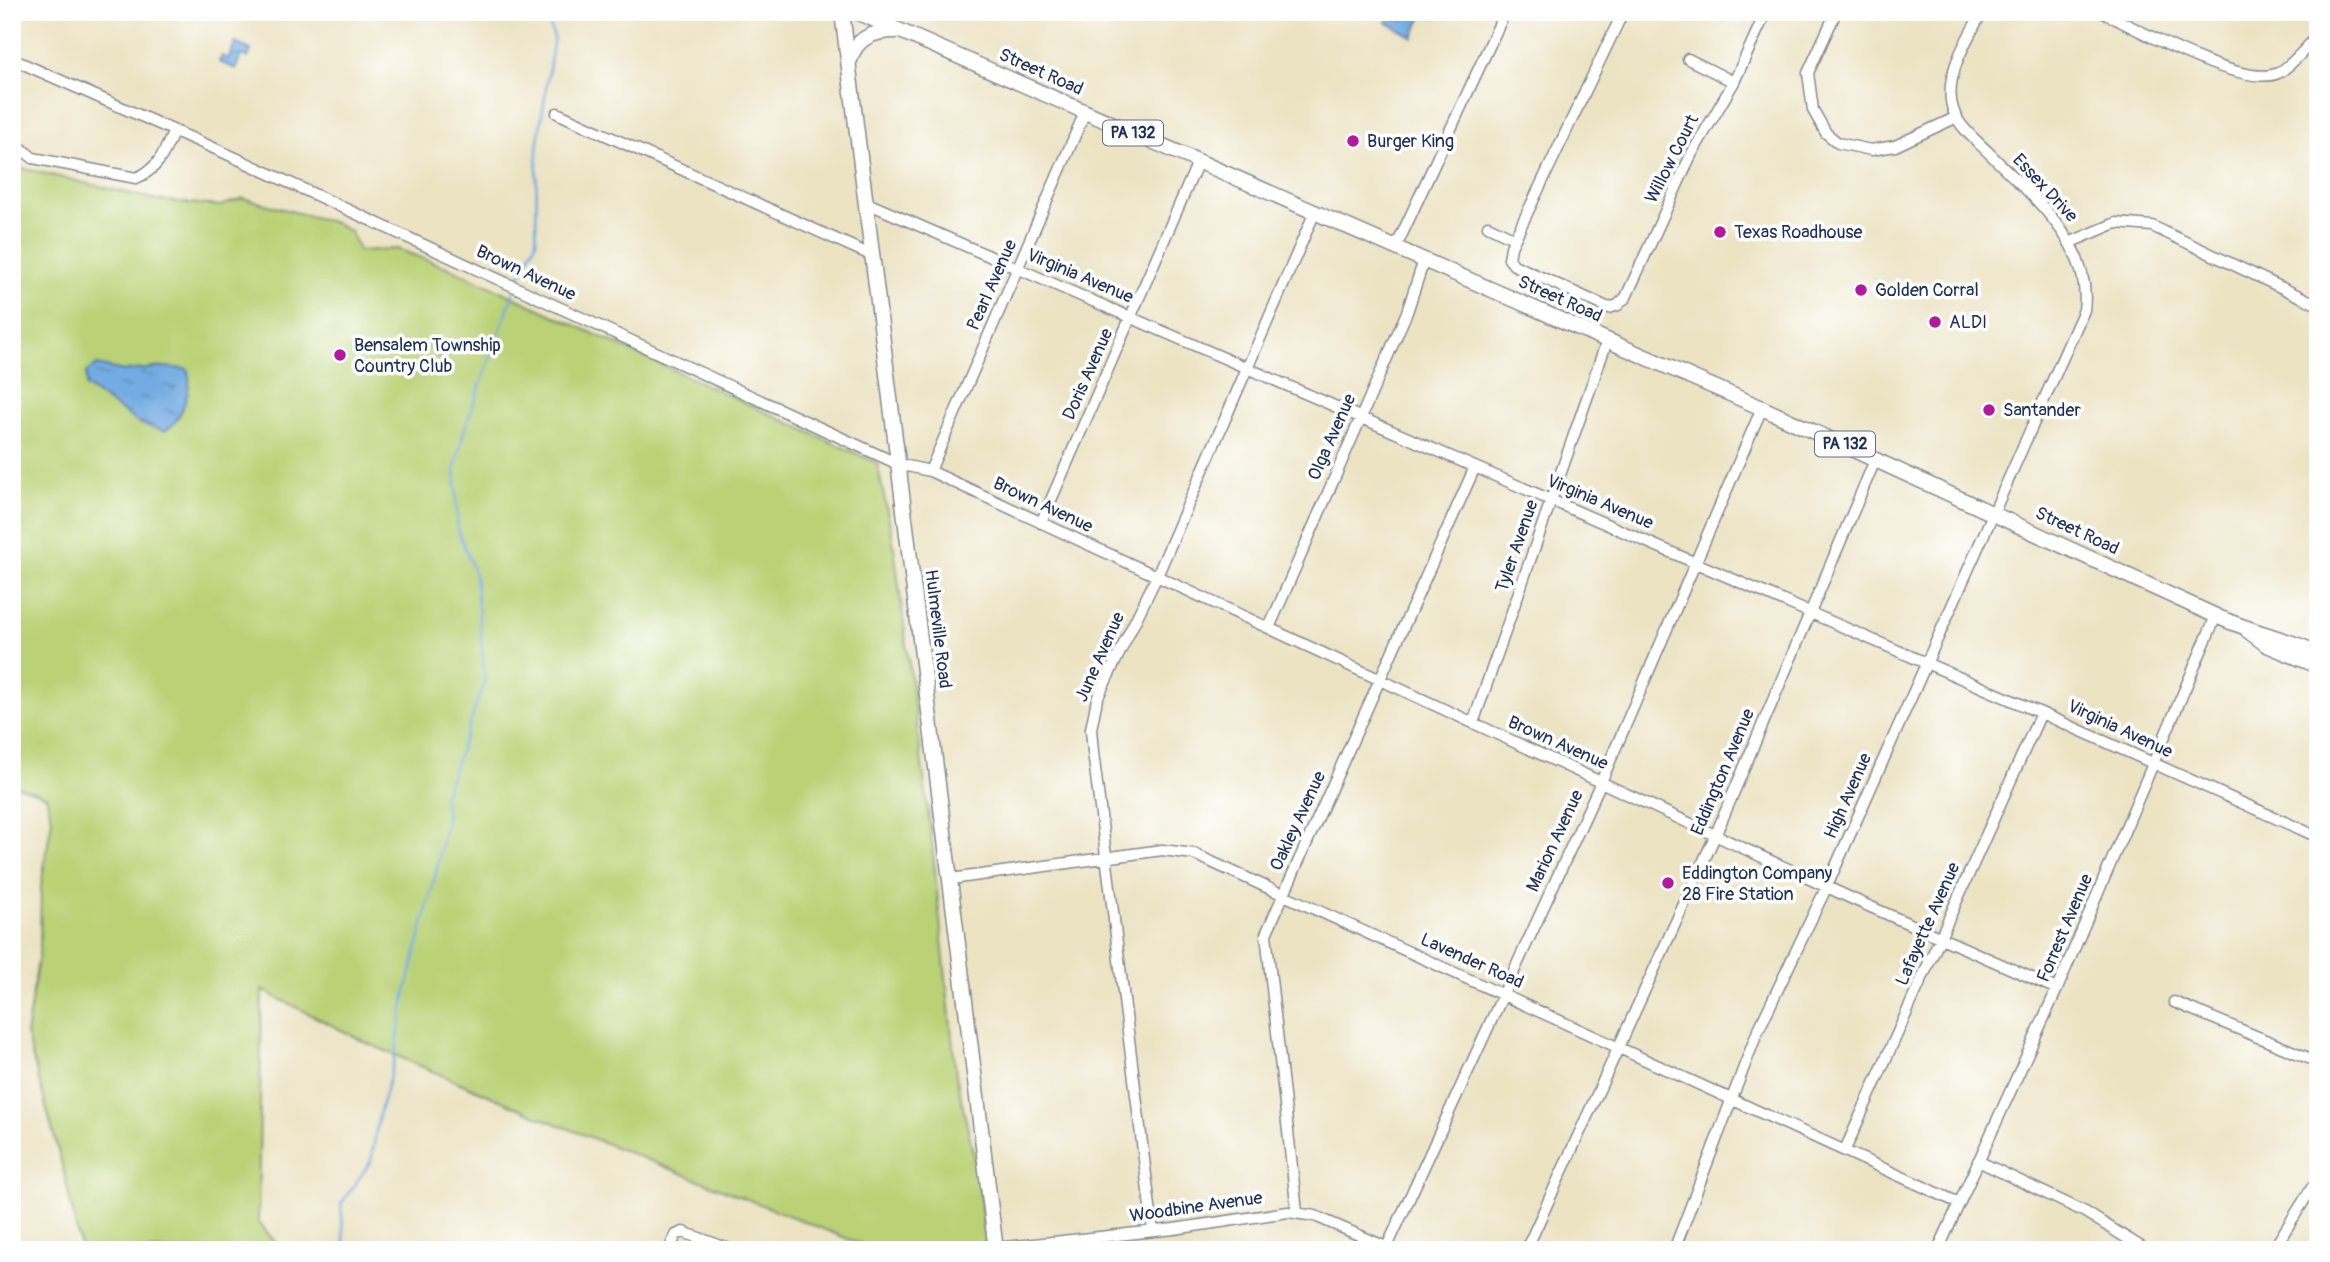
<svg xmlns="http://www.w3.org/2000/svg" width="2330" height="1262" viewBox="0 0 2330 1262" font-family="Pangolin,sans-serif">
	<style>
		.grass { fill: #bad175; stroke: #6a806a; stroke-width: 2 }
		.sand { fill: url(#sand-dots); stroke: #84847e; stroke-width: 2 }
		.water { fill: url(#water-ripples); stroke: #476da0; stroke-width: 2 }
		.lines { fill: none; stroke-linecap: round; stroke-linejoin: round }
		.stream { stroke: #73abe2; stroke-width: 2.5 }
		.minor-casing { stroke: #848990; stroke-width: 13 }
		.major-casing { stroke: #848990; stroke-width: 17 }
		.minor { stroke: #fff; stroke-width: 10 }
		.major { stroke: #fff; stroke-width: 14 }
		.poi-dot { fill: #b5179e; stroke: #fff; stroke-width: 2.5 }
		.labels { text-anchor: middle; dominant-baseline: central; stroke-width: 7; stroke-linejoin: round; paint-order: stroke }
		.shield { fill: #fff; stroke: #5f6d8e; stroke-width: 2 }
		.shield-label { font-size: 16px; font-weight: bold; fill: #1b2f5e }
		.street-label { font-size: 18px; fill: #1b2f5e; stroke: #fff }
		.poi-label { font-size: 18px; fill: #1b2f5e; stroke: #fff; text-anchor: start }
	</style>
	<defs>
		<pattern id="sand-dots" width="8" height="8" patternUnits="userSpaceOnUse" patternTransform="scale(1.75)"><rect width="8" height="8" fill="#eeda9e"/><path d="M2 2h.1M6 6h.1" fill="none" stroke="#ccbb8a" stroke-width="1.8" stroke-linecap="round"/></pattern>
		<pattern id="water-ripples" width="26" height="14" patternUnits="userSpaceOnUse" patternTransform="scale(1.75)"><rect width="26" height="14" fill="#73abe2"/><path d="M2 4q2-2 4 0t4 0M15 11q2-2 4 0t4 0" fill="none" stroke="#5e8cba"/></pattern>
	</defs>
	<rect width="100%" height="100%" fill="#fff"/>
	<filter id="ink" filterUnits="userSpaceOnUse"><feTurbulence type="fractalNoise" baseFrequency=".0143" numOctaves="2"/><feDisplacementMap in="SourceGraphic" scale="14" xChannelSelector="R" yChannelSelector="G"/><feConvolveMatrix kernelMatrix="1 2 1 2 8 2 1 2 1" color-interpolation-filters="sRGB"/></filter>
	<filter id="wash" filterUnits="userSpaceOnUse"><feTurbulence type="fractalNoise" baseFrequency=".00686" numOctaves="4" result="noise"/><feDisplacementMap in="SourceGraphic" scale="28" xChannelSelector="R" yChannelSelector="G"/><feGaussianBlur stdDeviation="1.57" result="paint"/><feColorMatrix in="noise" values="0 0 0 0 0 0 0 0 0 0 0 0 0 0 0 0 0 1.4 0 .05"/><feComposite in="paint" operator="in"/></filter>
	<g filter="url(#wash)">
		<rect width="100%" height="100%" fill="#ece3c3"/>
		<path class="grass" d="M12,166L157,200L220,206L243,198L335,223L351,232L359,251L397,249L452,269L877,463L893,540L931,833L956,1075L979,1180L985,1250H876L539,1117L367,1043L262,990L258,1222L282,1250H81L63,1168L26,1034L40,947L41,886L52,819L46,796L12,784Z"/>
		<path class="sand" d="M430,339L440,345L453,346V353L437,358L427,344Z"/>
		<path class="water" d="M1406,12H1440L1438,18L1422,16L1413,37L1386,22L1390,14L1404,16Z
			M235,43L251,50L248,58L241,55L236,69L219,62L222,56L228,59Z
			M97,365L124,371L165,367L187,369C195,383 180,426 164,431L141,424L86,387V372Z"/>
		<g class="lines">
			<path class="stream" d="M516,285L536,242L537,148L554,37L545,12
				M345,1250L341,1204L371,1161L379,1115L394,1061L405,996L436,873L447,813L443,798L485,681L475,574L458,531L455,468L464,431L514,292"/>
		</g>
	</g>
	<g filter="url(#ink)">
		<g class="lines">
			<g class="minor-casing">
				<path id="minor" d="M1623,12L1511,247L1509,259L1514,265L1609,308L1618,305L1626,297L1691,155L1734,82L1766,12
					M1836,12L1808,73L1813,110L1826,133L1838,143L1871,150L1895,146L1957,117
					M2102,12C2137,29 2243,89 2278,73C2292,66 2306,47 2318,36
					M12,59L227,154L898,464L930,471L1855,900L2057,989
					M1688,59L1734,82
					M557,113L873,256
					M17,145L33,158L136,178C159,169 164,152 174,131
					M867,203L2041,713L2318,837
					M1488,226L1515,239
					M2071,242L2116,223L2152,226L2318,305
					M1396,247L1505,12
					M930,471L1085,112
					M1041,523L1198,162
					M1269,628L1407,312L1424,260
					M1473,723L1607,341
					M951,879L1162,850L1194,854L1959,1203
					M2174,1002L2318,1062
					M1845,1150L2041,713
					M1978,1161L2085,1212L2146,1250
					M1297,1212L1266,934L1475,467
					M1153,1231L1093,752L1091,729L1097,699L1157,576L1314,214
					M1387,1247L1601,782L1762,408
					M996,1248L1174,1229L1288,1212L1315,1216L1393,1250
					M669,1250L676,1235L683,1232L732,1250
					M1526,1250L1716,834L1876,458
					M1674,1250L1757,1033L1827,886L2084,310C2093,244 2032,196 1989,153C1977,141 1960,128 1954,112C1941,79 1967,40 1982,12
					M1938,1250L2057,989L2216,616
					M2273,1250L2318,1178"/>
			</g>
			<g class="major-casing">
				<path id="major" d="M842,12L996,1250
					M857,12L1762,408L2216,616C2249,631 2284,638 2318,653
					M850,60C856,37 875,31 896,31
					M2248,631L2267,645L2318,666"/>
			</g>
			<use href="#minor" class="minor"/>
			<use href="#major" class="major"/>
		</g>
	</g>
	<g class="poi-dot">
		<circle cx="1353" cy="141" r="7"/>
		<circle cx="1720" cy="232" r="7"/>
		<circle cx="1861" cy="290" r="7"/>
		<circle cx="1935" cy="322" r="7"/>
		<circle cx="340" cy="355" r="7"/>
		<circle cx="1989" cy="410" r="7"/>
		<circle cx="1668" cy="883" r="7"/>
	</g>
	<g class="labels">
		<g class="shield">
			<rect x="1103" y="120.5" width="60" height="25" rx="5"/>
			<rect x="1815" y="431.5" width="60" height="25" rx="5"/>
		</g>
		<g class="shield-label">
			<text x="1133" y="133">PA 132</text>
			<text x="1845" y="444">PA 132</text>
		</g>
		<g class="street-label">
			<text transform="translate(1041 72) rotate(24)">Street Road</text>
			<text transform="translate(1672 159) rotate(-63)">Willow Court</text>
			<text transform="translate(2045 188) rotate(47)">Essex Drive</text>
			<text transform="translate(526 273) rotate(25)">Brown Avenue</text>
			<text transform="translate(1080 276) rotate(23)">Virginia Avenue</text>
			<text transform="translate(992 285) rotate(-66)">Pearl Avenue</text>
			<text transform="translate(1560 299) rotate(24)">Street Road</text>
			<text transform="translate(1088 374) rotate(-66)">Doris Avenue</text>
			<text transform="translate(1332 437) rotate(-66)">Olga Avenue</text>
			<text transform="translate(1600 502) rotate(23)">Virginia Avenue</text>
			<text transform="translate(1043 505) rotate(25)">Brown Avenue</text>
			<text transform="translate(2077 531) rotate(25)">Street Road</text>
			<text transform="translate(1517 546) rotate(-71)">Tyler Avenue</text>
			<text transform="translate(938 629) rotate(83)">Hulmeville Road</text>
			<text transform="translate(1100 657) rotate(-66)">June Avenue</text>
			<text transform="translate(2120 729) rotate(25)">Virginia Avenue</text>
			<text transform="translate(1558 743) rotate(24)">Brown Avenue</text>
			<text transform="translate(1723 772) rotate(-67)">Eddington Avenue</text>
			<text transform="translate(1848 796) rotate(-66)">High Avenue</text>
			<text transform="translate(1298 821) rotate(-65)">Oakley Avenue</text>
			<text transform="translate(1555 841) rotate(-65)">Marion Avenue</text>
			<text transform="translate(1928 924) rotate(-66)">Lafayette Avenue</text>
			<text transform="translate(2065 928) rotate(-67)">Forrest Avenue</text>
			<text transform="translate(1472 961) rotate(24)">Lavender Road</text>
			<text transform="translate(1196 1207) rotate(-8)">Woodbine Avenue</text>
		</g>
		<g class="poi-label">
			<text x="1367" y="141">Burger King</text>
			<text x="1734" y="232">Texas Roadhouse</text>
			<text x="1875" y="290">Golden Corral</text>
			<text x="1949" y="322">ALDI</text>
			<text x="354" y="345">Bensalem Township<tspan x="354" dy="21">Country Club</tspan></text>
			<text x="2003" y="410">Santander</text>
			<text x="1682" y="873">Eddington Company<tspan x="1682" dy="21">28 Fire Station</tspan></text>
		</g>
	</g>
	<rect width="2330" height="1262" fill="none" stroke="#fff" stroke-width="42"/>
</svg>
